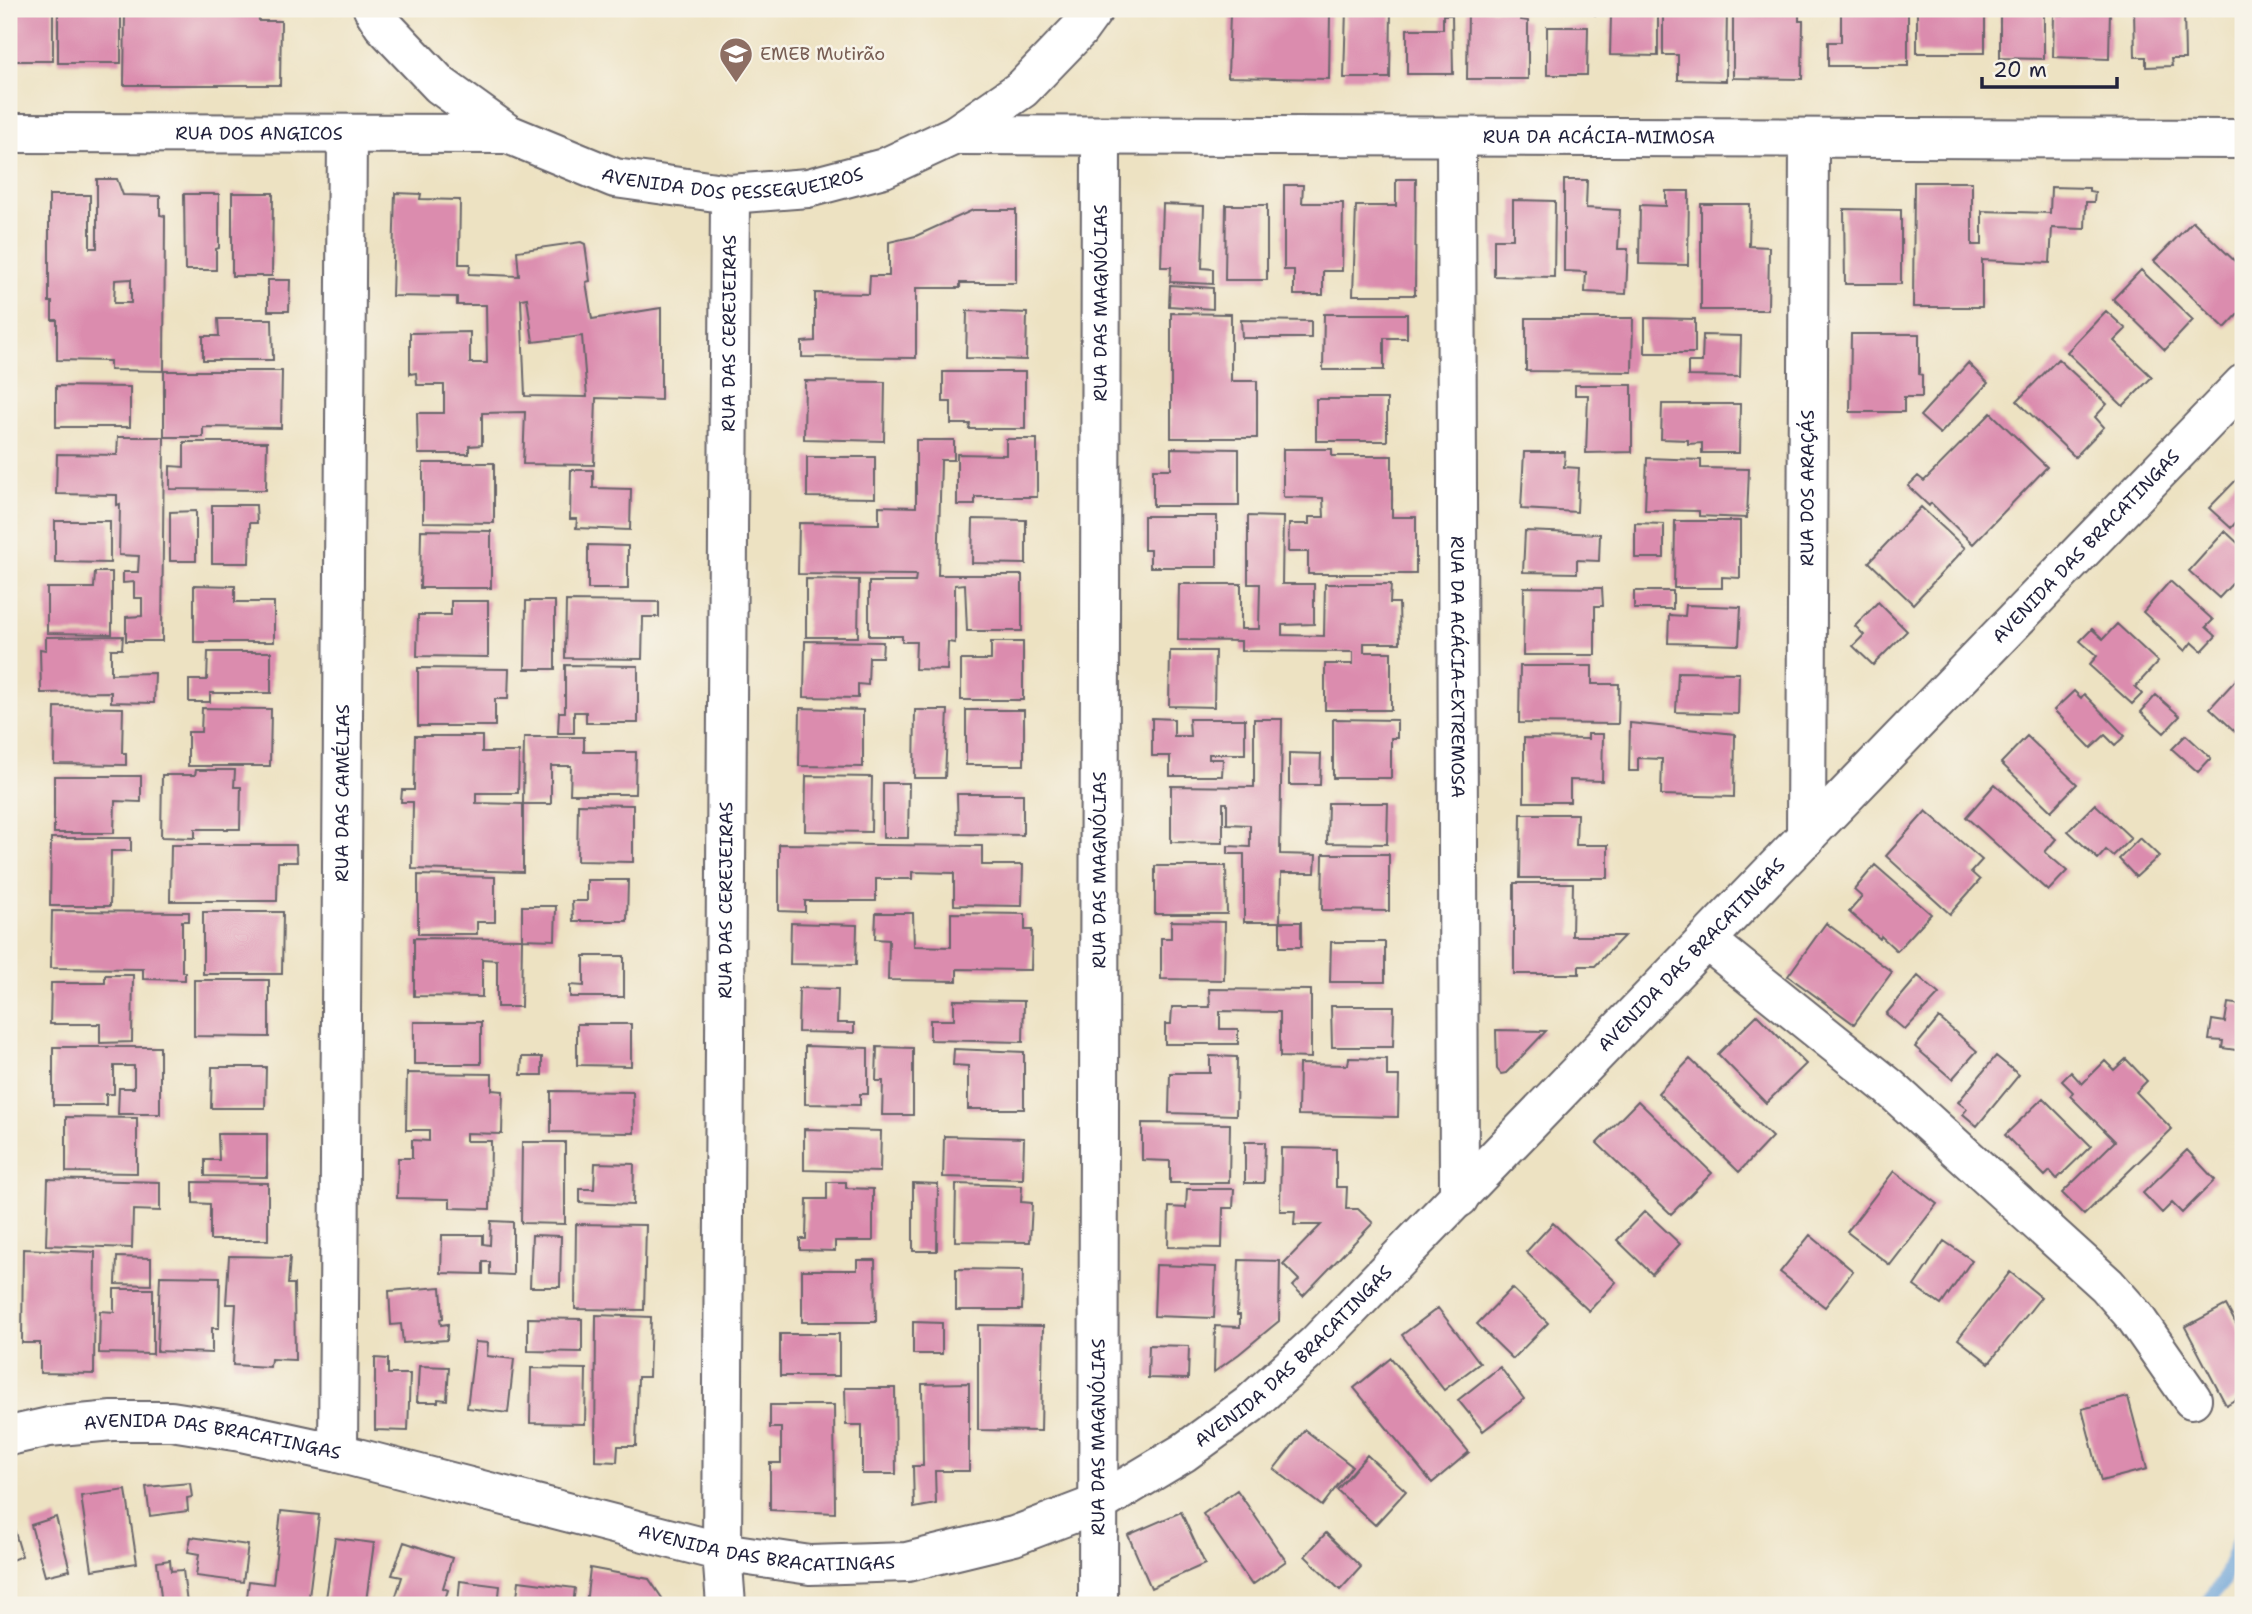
<svg xmlns="http://www.w3.org/2000/svg" width="2252" height="1614" viewBox="0 0 2252 1614" font-family="'Shantell Sans',sans-serif">
	<style>
		.lines { fill: none; stroke-linecap: round; stroke-linejoin: round }
		.stream { stroke: #69a1d7; stroke-width: 14 }
		.building { fill: #db8cae; fill-rule: evenodd }
		.street-casing { stroke: #69656a; stroke-width: 42 }
		.street { stroke: #fff; stroke-width: 38 }
		.labels { text-anchor: middle; dominant-baseline: central; stroke-width: 5; stroke-linejoin: round; paint-order: stroke }
		.education-label { font-size: 18px; fill: #785e54; stroke: #f7f3e8; text-anchor: start }
		.street-label { font-size: 18px; fill: #22223b; stroke: #f7f3e8 }
	</style>
	<rect width="100%" height="100%" fill="#f7f3e8"/>
	<filter id="ink" filterUnits="userSpaceOnUse"><feTurbulence type="fractalNoise" baseFrequency=".0143" numOctaves="2"/><feDisplacementMap in="SourceGraphic" scale="14" xChannelSelector="R" yChannelSelector="G"/><feConvolveMatrix kernelMatrix="1 2 1 2 8 2 1 2 1" color-interpolation-filters="sRGB"/></filter>
	<filter id="wash" filterUnits="userSpaceOnUse"><feTurbulence type="fractalNoise" baseFrequency=".00686" numOctaves="4" result="noise"/><feDisplacementMap in="SourceGraphic" scale="28" xChannelSelector="R" yChannelSelector="G"/><feGaussianBlur stdDeviation="1.57" result="paint"/><feColorMatrix in="noise" values="0 0 0 0 0 0 0 0 0 0 0 0 0 0 0 0 0 1.4 0 .05"/><feComposite in="paint" operator="in"/></filter>
	<g filter="url(#wash)">
		<rect width="100%" height="100%" fill="#ede2c2"/>
		<g class="lines">
			<path class="stream" d="M2205,1605L2222,1583L2243,1528"/>
		</g>
		<g id="blocks">
			<path class="building" d="M9,9H53V61H9Z
				M58,9H121V63H58Z
				M125,9H258L259,21H281L280,85H124Z
				M1346,9H1391L1390,78H1344Z
				M1468,9H1521V20L1528,21V79H1467Z
				M1595,9H1658V56L1610,55L1611,15H1595Z
				M1663,9H1727L1726,81L1678,80V55H1663Z
				M1733,9H1799V21H1803L1802,79L1733,78Z
				M1841,9H1908V66H1828V42H1841Z
				M1917,9H1985V53H1917Z
				M2000,9H2044V59L2000,58Z
				M2063,9H2110L2109,59L2053,57L2054,14L2063,15Z
				M2134,9H2184L2185,59H2171L2172,66L2146,67V57H2135Z
				M2202,9H2243V14H2202Z
				M1230,13L1330,14L1329,79L1228,77Z
				M1443,15H1452L1453,74H1407V29H1443Z
				M1547,27H1588L1587,75H1547Z
				M97,179H117L123,195L160,196V215L165,216L164,371L110,370V361L57,360V320H52V302H49V195H90V248H97ZM131,279V303H114L115,280Z
				M1396,179H1416L1415,295H1353L1356,206H1396Z
				M1564,180H1587L1586,208L1620,210L1618,249H1628L1626,294L1585,292L1586,272L1564,271Z
				M1914,182H1972V245H1982V211L2050,213L2051,187L2089,188V191L2095,192L2094,202H2086L2085,229L2052,228L2050,263L1982,260V307H1913Z
				M1284,185H1303L1302,203H1343L1342,271H1323V295H1294V270H1284Z
				M1666,191H1689L1688,265L1639,264L1640,205L1666,206Z
				M232,193H273L272,276H232Z
				M395,193L421,194L420,199L460,200L459,264H470L469,274L519,276L517,251L581,242L585,244L590,281L586,282L592,319L661,308V400L596,398L594,465L523,464L525,412L482,413V445L469,446V454H418L417,413H444V385H417L416,373L410,374V333L470,332V363H487L486,305H457V297L392,296ZM527,298L533,342L582,336L587,397L525,396L521,299Z
				M184,194H219V248L216,249V270H185Z
				M1513,200L1555,201L1554,277L1494,276V239H1513Z
				M1163,204L1204,206L1202,268L1213,269V284L1170,282L1171,267H1161Z
				M1701,204H1750L1749,246L1769,247L1768,310H1701Z
				M1226,205H1267V280H1225Z
				M1844,209L1901,210V284H1845Z
				M973,210H1016V283H960V288H916V358L802,357V342L815,341V293L869,294L870,276H889V242L916,236Z
				M2193,221L2243,269V309L2225,328L2154,261Z
				M2141,270L2193,320L2165,350L2113,299Z
				M268,280H290L289,311H268Z
				M1170,285L1213,288V309L1169,306Z
				M967,311L1027,313L1026,360L966,358Z
				M2106,311L2126,329L2114,341L2152,377L2123,406L2067,352Z
				M1171,313L1231,314V381H1257V438H1171Z
				M1324,314H1407V338H1384V370H1323Z
				M1526,318H1633L1632,372L1526,371Z
				M1645,318L1695,319V353H1645Z
				M218,319H272L273,360H203V336H219Z
				M1241,320L1311,321V338H1242Z
				M1851,334H1919V374L1922,375V397H1904V412H1850Z
				M1703,335L1741,336L1740,377L1688,376V362H1702Z
				M2058,359L2107,404L2095,417L2104,427L2075,457L2017,401Z
				M1968,363L1988,383L1940,434L1920,416Z
				M164,371H282L281,428L203,427V437H164Z
				M943,372H1025V429H969L970,424H951V402H943Z
				M805,381L885,382L884,441L804,439Z
				M1575,385H1632V452L1586,453L1588,395H1575Z
				M56,386L130,387V427H56Z
				M1316,399H1387V441H1316Z
				M1662,404H1740L1739,453H1702V443L1688,444V440L1661,439Z
				M1991,413L2047,467L1973,544L1931,503L1929,506L1908,486L1918,476L1924,481Z
				M118,437H164L162,641H126V617L142,616V598H134V582L123,583V572H138L139,556L119,555L120,504L117,505V495L56,494L57,454L117,455Z
				M1006,439H1037V497H975V505H957V454L1006,455Z
				M916,440H954V460H941L938,575H1022V631H967L965,584L955,585V643L948,642L947,670L915,669L916,642H902V636H869V582H915L916,575L798,574L799,523L879,524V506L916,507Z
				M184,442H267L266,490L170,489V466L184,467Z
				M1171,448L1239,449V506H1153V469H1171Z
				M1283,449H1332V456H1392V517H1416V574H1308V552H1288L1289,524H1309V517H1324L1323,498L1283,497Z
				M1524,452H1565L1564,467L1579,468L1577,512L1521,509Z
				M807,457H875V498L807,497Z
				M1647,458L1701,460V468L1749,469L1747,518L1699,516V511L1645,510Z
				M423,463H494V523L423,522Z
				M571,470H593V488L631,489L630,530L576,528L577,519H570Z
				M2243,473V527L2237,521L2231,528L2209,508Z
				M212,505H256L257,523H250L249,563H212Z
				M1921,507L1965,548L1913,604L1869,562Z
				M196,511V561H170V512Z
				M1144,516H1217V567H1150V550H1144Z
				M1248,516L1283,517L1282,584H1314V624L1282,625V635L1324,636L1325,584H1391L1390,603H1399L1400,643H1364V652H1391V710H1325V664H1353V652L1241,651V641L1178,640L1179,584H1241V629H1259L1260,584H1248Z
				M973,519L1026,520V564L972,563Z
				M55,521H110V563L55,562Z
				M1675,521H1740V578L1722,577V588H1674Z
				M1635,523L1664,524V558H1635Z
				M421,530L491,531V588H420Z
				M1525,531L1600,534L1599,561L1577,560V573L1523,572Z
				M2225,531L2243,548V572L2219,598L2189,571Z
				M588,545L628,546V589H588Z
				M95,572H112V634L47,633V588H94Z
				M806,579L859,580L858,637H806Z
				M2170,581L2213,620L2206,627L2216,636L2202,651L2192,642L2185,651L2143,612Z
				M194,585L235,586V602H274V642H194Z
				M1524,587L1602,588L1603,606H1595V655H1523Z
				M1634,591H1673V609H1634Z
				M451,601H488V657L417,656L418,615H451Z
				M526,601H555V669H525Z
				M566,601L659,602V617H643L642,659L565,658Z
				M1878,602L1907,631L1873,665L1853,646L1864,635L1855,626Z
				M1686,605L1741,607L1739,645L1668,643L1669,615L1685,616Z
				M2117,624L2158,662L2135,687L2142,694L2132,704L2089,665L2097,656L2080,641L2092,629L2103,639Z
				M123,636L122,649H111V674L155,673L154,703L111,702V692L41,693L40,649L46,650V637Z
				M805,641L883,642L882,657H869L868,685L858,684V698L804,697Z
				M991,642H1023V700H961V660H991Z
				M1170,651H1215L1214,707L1169,706Z
				M208,652H271V693H210V702H189V680H207Z
				M565,665L638,666V723H586V712H574V733H558L559,712H565Z
				M1520,666H1592V684H1619L1618,724L1519,723Z
				M418,668L509,669L508,699H495V726H418Z
				M1678,672L1739,673L1738,714L1676,712Z
				M2243,672V739L2210,708Z
				M2074,691L2081,698L2084,694L2125,736L2115,745L2105,735L2091,748L2054,710Z
				M2156,695L2180,716L2164,733L2141,712Z
				M55,707L123,708L122,753H126V765L54,764Z
				M202,708L271,709L270,766H188V732H201Z
				M800,708L863,710V767L799,766Z
				M915,710H948L945,778H914Z
				M966,710H1024V765H966Z
				M1152,718L1174,719V736H1190L1189,719H1245V754H1209V759H1223L1222,776H1170V756H1152Z
				M1254,719H1282L1280,854L1316,855L1315,873H1281L1280,922H1301V947H1280V922H1244V854H1228V846L1250,847V825L1227,824V803H1223V843L1171,842V786L1254,787Z
				M1333,719L1397,720V738H1391V778H1333Z
				M1630,723L1735,734L1734,797L1661,795L1662,759L1638,758V771H1629Z
				M1588,734H1603L1602,781L1570,780V802H1524V738L1588,739Z
				M2186,735L2211,758L2198,772L2172,749Z
				M415,736H482V752H519L518,793H476V803L523,804V872L412,869L413,802H401L402,790H414Z
				M2027,736L2077,784L2051,811L2001,763Z
				M524,737H584V752H636L635,794H570L571,766H551V804H523Z
				M1289,753L1321,754L1320,785H1289Z
				M196,770H235L234,787H241L240,829H195V838L161,837L162,775H195Z
				M54,776H141V802L115,801L114,833H54Z
				M806,776L872,777L871,832L805,831Z
				M883,783H909L908,838H883Z
				M1995,784L2056,839L2045,852L2067,871L2048,891L1966,817Z
				M957,794H1023V835L958,834Z
				M1328,803H1388L1387,844L1327,843Z
				M578,804L633,805V862L577,861Z
				M2095,804L2131,838L2113,856L2106,850L2098,859L2068,831Z
				M1926,811L1982,860L1971,872L1980,880L1950,914L1886,856Z
				M1521,814H1577L1576,845H1608V878H1520Z
				M51,838H131V851H111L110,906H50Z
				M2140,838L2159,856L2136,877L2119,859Z
				M779,844L982,846V865H1023L1022,906L954,905V873L912,872V879H876V901H805V912L779,911Z
				M171,845H296L297,862H278L277,901H170Z
				M1323,854H1389V911L1322,910Z
				M1875,865L1931,914L1897,951L1881,936L1880,939L1849,912L1862,897L1854,890Z
				M1155,866H1226L1227,914H1155Z
				M418,875L495,877V922H477V934H418Z
				M587,880H628L627,921H573L572,901H587Z
				M1514,883H1573L1572,936H1624L1595,966H1579V974H1514Z
				M522,906H556L555,940L522,939L521,1007H497V960L482,959V997L414,996V938L522,939Z
				M52,911L189,912V921H182V972H185V980L143,979V969L51,968Z
				M203,912H283L282,974H203Z
				M876,913H913L914,946L951,947V913L1025,914V930H1032L1031,970L957,969V981L888,980L889,940L875,939Z
				M1171,921L1225,922L1224,980L1161,979V938H1171Z
				M791,923L857,925L856,965L790,964Z
				M1826,923L1892,972L1854,1024L1788,976Z
				M1331,942H1385V982H1330Z
				M584,956H624V997H570V985L584,986Z
				M105,975H133L132,1042L100,1043V1024H50L51,983H105Z
				M1918,976L1939,994L1905,1030L1886,1014Z
				M194,980H269V1037L194,1036Z
				M799,988L838,989L837,1023H854V1033L798,1032Z
				M1209,989L1311,990V1058L1280,1057V1012L1220,1011V1029H1238V1044H1165V1024H1171L1172,1007H1210Z
				M954,1000L1024,1001L1023,1042L930,1040V1020H954Z
				M2228,1003L2243,1005V1051L2222,1048L2223,1041L2209,1040L2212,1020L2225,1022Z
				M1331,1006H1394L1393,1047H1332Z
				M1757,1015L1806,1064L1766,1103L1718,1054Z
				M1939,1018L1977,1051L1952,1079L1915,1047Z
				M414,1022H481V1064H414Z
				M577,1024H631V1066L577,1065Z
				M1496,1030L1546,1031L1506,1073L1501,1074L1497,1069Z
				M805,1046L868,1048V1094H860V1105L805,1104Z
				M53,1047H160V1114H118L119,1088H134V1066H114V1094H106V1105H53Z
				M877,1047L913,1048V1115H882L883,1081H876Z
				M954,1049L1024,1052V1109H968V1066L953,1065Z
				M1210,1056L1237,1057L1236,1115L1169,1113L1170,1073H1210Z
				M1996,1056L2019,1075L1977,1126L1963,1114L1967,1109L1958,1102Z
				M522,1057H542V1075H521Z
				M1349,1058L1387,1059V1076H1399L1398,1117L1298,1115L1299,1064L1348,1065Z
				M1690,1059L1772,1137L1739,1172L1658,1093Z
				M2126,1059L2147,1081L2136,1092L2172,1129L2084,1215L2062,1193L2115,1141L2070,1096L2073,1092L2062,1081L2071,1072L2082,1084L2105,1061L2114,1070Z
				M212,1067H266L265,1108H211Z
				M407,1073L492,1074V1090L503,1091L502,1134L466,1133V1141H491L490,1209L450,1208V1199L397,1198L398,1158H412V1140L429,1141V1130H406Z
				M551,1091L633,1092L634,1133L551,1132Z
				M2043,1098L2091,1146L2057,1179L2050,1171L2045,1176L2005,1135Z
				M1638,1101L1712,1173L1671,1214L1597,1143Z
				M66,1117L137,1118V1173L66,1172Z
				M1142,1123L1230,1124L1229,1183H1170V1161L1142,1160Z
				M804,1129L881,1131L880,1172L804,1170Z
				M218,1134H267V1177L205,1176V1160H219Z
				M944,1136L1024,1138L1023,1179L943,1177Z
				M522,1142H565V1224L521,1223Z
				M1245,1142H1265L1264,1183H1245Z
				M1281,1148L1336,1149V1187H1347L1346,1209H1358L1373,1223L1303,1296L1293,1286L1299,1280L1283,1264L1321,1225H1294L1295,1211H1280Z
				M2187,1150L2215,1180L2182,1213L2172,1203L2162,1213L2143,1193Z
				M595,1163L634,1164L633,1205L580,1203V1189H594Z
				M1894,1171L1937,1204L1890,1265L1847,1232Z
				M48,1179L160,1182V1211L133,1210L132,1248L46,1245Z
				M193,1182L268,1183V1240H210V1204L193,1203Z
				M827,1182H846V1188L873,1189V1241H835V1251L800,1250V1239H806L807,1199H827Z
				M913,1183L938,1184L937,1251H913Z
				M956,1184L1022,1186L1021,1202L1032,1203L1030,1242L955,1241Z
				M1187,1189H1234L1233,1208H1223L1222,1248L1168,1247L1169,1207L1186,1208Z
				M1645,1211L1680,1244L1652,1274L1617,1240Z
				M491,1221L513,1222V1275L490,1274V1262H483V1274L441,1273L442,1235H483V1244L490,1245Z
				M1553,1223L1616,1282L1589,1311L1526,1252Z
				M576,1224L646,1225L644,1310L575,1309Z
				M532,1235L561,1236L560,1287H530Z
				M1810,1235L1853,1271L1825,1307L1780,1272Z
				M1944,1241L1972,1260L1941,1305L1914,1286Z
				M23,1249L95,1252L94,1374L40,1373V1343H22Z
				M229,1256L290,1257L288,1284H294L295,1360L271,1359L270,1367L233,1365L236,1304H226Z
				M117,1257L151,1258V1285L116,1284Z
				M857,1260H875L876,1322H802V1270H857Z
				M1239,1260L1280,1261L1279,1321L1239,1354L1214,1372L1215,1326L1240,1327V1315H1237Z
				M1156,1265L1216,1267L1214,1318L1154,1316Z
				M956,1269L1023,1270L1022,1310H956Z
				M2010,1272L2041,1297L1989,1363L1958,1339Z
				M160,1276L220,1277L219,1328H212V1353L157,1351Z
				M441,1287L443,1318L440,1319L441,1325L448,1324L447,1340L403,1343L401,1324L391,1325L389,1291Z
				M1512,1288L1548,1323L1513,1359L1477,1324Z
				M114,1289H153V1354L99,1353L100,1311L114,1312Z
				M2226,1305L2243,1337V1395L2226,1405L2185,1327Z
				M1438,1308L1480,1363L1444,1390L1402,1335Z
				M596,1315L651,1317L649,1377H638L636,1446H618L617,1462L595,1461Z
				M528,1318L582,1319V1352L528,1351Z
				M913,1322L942,1323V1354H913Z
				M978,1325L1043,1326L1041,1431L978,1430Z
				M780,1334H839V1376H780Z
				M475,1342L488,1343L487,1356L514,1359L508,1413L467,1408Z
				M1149,1345L1189,1346L1188,1379L1148,1378Z
				M375,1358L388,1359V1374H410L408,1431L375,1430Z
				M1391,1358L1469,1452L1432,1483L1354,1388Z
				M419,1366L449,1367L447,1400L438,1399V1402H417Z
				M1500,1367L1524,1399L1483,1431L1458,1400Z
				M531,1368L586,1369L585,1424L530,1423Z
				M969,1383V1471H935L936,1504L914,1508L913,1466H923L922,1384Z
				M845,1388H895L896,1474H862V1425H846Z
				M2128,1397L2147,1469L2101,1481L2082,1409Z
				M770,1405H834L835,1513L770,1510V1463H781V1428H770Z
				M1305,1430L1352,1466L1322,1506L1274,1469Z
				M1367,1455L1406,1491L1375,1525L1337,1490Z
				M190,1483L192,1497L187,1498L188,1511L150,1516L146,1487Z
				M126,1490L137,1563L92,1570L81,1496Z
				M1237,1490L1286,1561L1252,1585L1203,1514Z
				M281,1511L319,1515L308,1605H246L249,1581L273,1584Z
				M9,1512L22,1556L9,1561Z
				M1181,1512L1205,1564L1151,1588L1128,1535Z
				M56,1517L70,1570L45,1576L31,1525Z
				M1326,1533L1361,1567L1340,1590L1305,1556Z
				M191,1537L248,1545L243,1582L196,1576L199,1554L188,1552Z
				M335,1538L374,1543L366,1601L376,1602L375,1605H325Z
				M404,1542L452,1558L443,1588L448,1590L443,1605H393L402,1577L392,1575Z
				M170,1560L171,1571L183,1570L187,1604L162,1605L157,1562Z
				M590,1568L649,1579L662,1598L661,1605H586Z
				M460,1581L500,1586L498,1605H458Z
				M519,1581L575,1588L573,1605H516Z"/>
		</g>
	</g>
	<g filter="url(#ink)">
		<use href="#blocks" fill-opacity="0" stroke="#69656a" stroke-width="2"/>
		<g class="lines">
			<g class="street-casing">
				<g id="street">
					<path id="s1" d="M373,9L383,25L440,85L508,134L615,178L730,194L808,188L884,168L955,135L1022,89L1078,31L1094,9"/>
					<path id="s2" d="M9,133L508,134"/>
					<path id="s3" d="M955,135L2243,139"/>
					<path id="s4" d="M1456,137L1459,1198"/>
					<path id="s5" d="M1806,838L1809,139"/>
					<path d="M1706,940L1889,1087L2107,1285L2135,1317L2192,1399"/>
					<path id="s6" d="M9,1436L49,1427L112,1421H171L241,1432L338,1453L722,1552L810,1565L907,1562L1014,1536L1098,1504L1183,1453L1249,1405L1317,1343L2243,384"/>
					<path id="s7" d="M338,1453L347,134"/>
					<path id="s8" d="M726,1605L722,1552L730,194"/>
					<path id="s9" d="M1098,1605L1101,136"/>
				</g>
			</g>
			<use href="#street" class="street"/>
		</g>
	</g>
	<defs>
		<g id="school-pin" transform="scale(1.75)"><path d="M0 17L-7.5 6A9.5 9.5 0 1 1 7.5 6Z" fill="#8d6e63" stroke="#f7f3e8"/><path d="M0-5L7-2L0 1L-7-2ZM-4 1L0 2.5L4 1V4Q0 6-4 4Z" fill="#fff"/></g>
	</defs>
	<g fill-rule="evenodd">
		<use href="#school-pin" x="736" y="54"/>
	</g>
	<g class="labels">
		<g class="education-label">
			<text x="760" y="54">EMEB Mutirão</text>
		</g>
		<g class="street-label">
			<text stroke="none"><textPath href="#s2" startOffset="250">RUA DOS ANGICOS</textPath></text>
			<text stroke="none"><textPath href="#s3" startOffset="644">RUA DA ACÁCIA-MIMOSA</textPath></text>
			<text stroke="none"><textPath href="#s1" startOffset="420">AVENIDA DOS PESSEGUEIROS</textPath></text>
			<text stroke="none"><textPath href="#s9" startOffset="1302">RUA DAS MAGNÓLIAS</textPath></text>
			<text stroke="none"><textPath href="#s8" startOffset="1272">RUA DAS CEREJEIRAS</textPath></text>
			<text stroke="none"><textPath href="#s5" startOffset="350">RUA DOS ARAÇÁS</textPath></text>
			<text stroke="none"><textPath href="#s6" startOffset="2496">AVENIDA DAS BRACATINGAS</textPath></text>
			<text stroke="none"><textPath href="#s4" startOffset="530">RUA DA ACÁCIA-EXTREMOSA</textPath></text>
			<text stroke="none"><textPath href="#s7" startOffset="660">RUA DAS CAMÉLIAS</textPath></text>
			<text stroke="none"><textPath href="#s9" startOffset="735">RUA DAS MAGNÓLIAS</textPath></text>
			<text stroke="none"><textPath href="#s8" startOffset="705">RUA DAS CEREJEIRAS</textPath></text>
			<text stroke="none"><textPath href="#s6" startOffset="1928">AVENIDA DAS BRACATINGAS</textPath></text>
			<text stroke="none"><textPath href="#s6" startOffset="1362">AVENIDA DAS BRACATINGAS</textPath></text>
			<text stroke="none"><textPath href="#s9" startOffset="168">RUA DAS MAGNÓLIAS</textPath></text>
			<text stroke="none"><textPath href="#s6" startOffset="206">AVENIDA DAS BRACATINGAS</textPath></text>
			<text stroke="none"><textPath href="#s6" startOffset="774">AVENIDA DAS BRACATINGAS</textPath></text>
		</g>
	</g>
	<rect width="2252" height="1614" fill="none" stroke="#f7f3e8" stroke-width="35"/>
	<path d="M1982 77v10h135v-10" fill="none" stroke="#22223b" stroke-width="3.5"/>
	<text x="1993" y="77" font-size="21" fill="#22223b" stroke="#f7f3e8" stroke-width="5" paint-order="stroke">20 m</text>
</svg>
